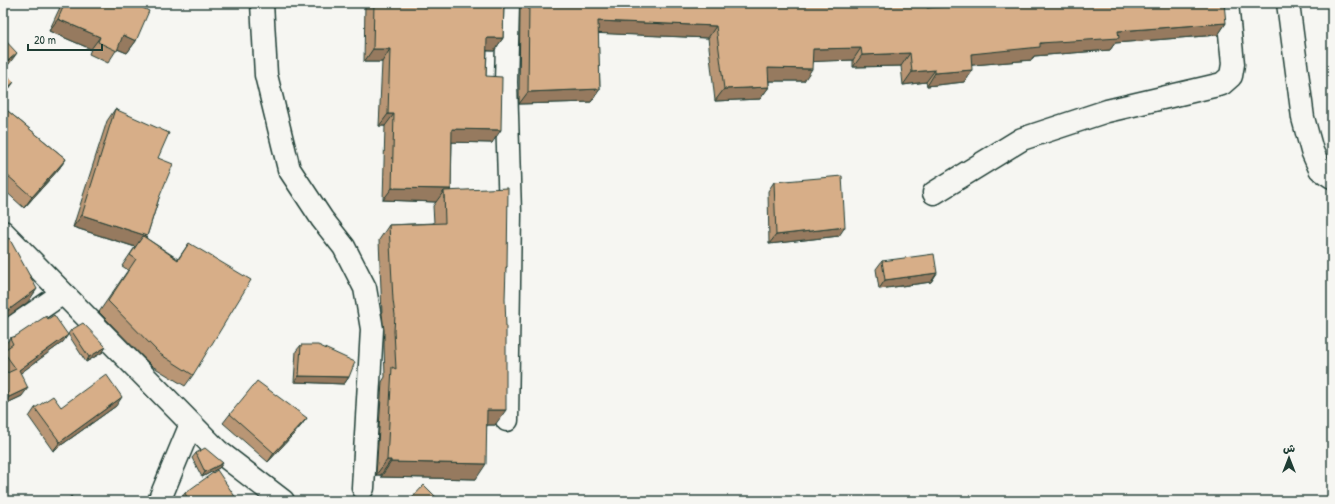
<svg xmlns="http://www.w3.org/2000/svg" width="1335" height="504" viewBox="0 0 1335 504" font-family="'Patrick Hand','Playpen Sans Arabic',sans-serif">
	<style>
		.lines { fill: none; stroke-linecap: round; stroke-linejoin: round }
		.street-casing { stroke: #1f3d34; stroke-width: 25 }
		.street { stroke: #f6f6f2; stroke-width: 22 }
		.wall { fill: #b99675; stroke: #1f3d34 }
		.shaded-wall { fill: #967a5f; stroke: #1f3d34 }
		.building { fill: #d7ae88; stroke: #1f3d34 }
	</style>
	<rect width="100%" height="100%" fill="#f6f6f2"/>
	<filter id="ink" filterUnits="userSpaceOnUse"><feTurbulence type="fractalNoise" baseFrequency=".025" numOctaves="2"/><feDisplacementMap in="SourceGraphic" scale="8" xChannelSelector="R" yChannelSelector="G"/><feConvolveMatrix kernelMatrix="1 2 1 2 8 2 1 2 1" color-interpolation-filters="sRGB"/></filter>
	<g filter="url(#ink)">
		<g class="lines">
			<g class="street-casing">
				<path id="street" d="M262,3L266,75L289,169L322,219L344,247L365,288L372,329L363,488
					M1288,3L1303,118L1312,151L1320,169L1332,177
					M934,193L1022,139L1107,111L1222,84L1231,76L1233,64L1227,3
					M3,232L218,451L283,501
					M3,334L63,293
					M507,420L510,213L506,82L508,3
					M159,501L191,424"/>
			</g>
			<use href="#street" class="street"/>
		</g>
		<path class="wall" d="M62,3H145L143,8L136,41L127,53L117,49L108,63L89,54L91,49L49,31Z
			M365,3H504L503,38L494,51H487L486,76L492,143L452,142L451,189L450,191L507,267L505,269L495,425H487L476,479L381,477V475H376L382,382L385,377L384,345V330L382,314L379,240L389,225L434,223L433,206L436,202L383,200L385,126H379L382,62H364Z
			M520,3H927V8L1226,23L1218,35L1115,43L1110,50L1034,56L1032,60L972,65L964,82L927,86L926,82L903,85L901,66L853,67V60L813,61L804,81H769V87L760,99L715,101L708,38L598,33L600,89L591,102L519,104Z
			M3,107L66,159L58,170L24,208L3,189Z
			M115,109L158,158L159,198L147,236L146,238L178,259L189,243L193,375L185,386L152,366L99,312L128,270L122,266L135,247L73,227L107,121Z
			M774,182L839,236L769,244L768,191Z
			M882,261L937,273L931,282L879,289L876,269Z
			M71,330L103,352L86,362L68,334Z
			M10,338L63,342L20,373L22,396L3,405V375L8,373L3,367V352L6,349L4,346Z
			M301,345L349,377L344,384L294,382L296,351Z
			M116,406L53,451L29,417L35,408L61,407Z
			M230,414L307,418L300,427L268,462L223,423Z
			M196,453L223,463L219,468L202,477L192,458Z
			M185,493L238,501H179Z"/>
		<path class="shaded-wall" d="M58,19L100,37L91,49L49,31Z
			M598,21L716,26L708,38L589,33Z
			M1226,23L1218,35L1115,43L1110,50L1034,56L1032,60L962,66L971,54L1118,31Z
			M123,35L136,41L127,53L115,48Z
			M487,38H503L494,51L478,50Z
			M861,48L853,60L804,62L813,49Z
			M373,49H390L382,62H364Z
			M17,53L9,64L3,69V65Z
			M910,53L901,66L853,67L862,55Z
			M768,68L812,69L804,81H759Z
			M935,70L926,82L903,85L912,72Z
			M972,70L964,82L927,86L935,73Z
			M14,82L6,93L3,96V92Z
			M769,87L760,99L715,101L724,89Z
			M600,89L591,102L519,104L528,92Z
			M388,114H394L385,126H379Z
			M452,129L501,130L492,143L443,142Z
			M66,159L58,170L24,208L32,197Z
			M392,188L451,189L444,199V191L436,202L383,200Z
			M82,215L147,236L139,248L73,227Z
			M845,227L839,236L769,244L776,235Z
			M937,273L931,282L879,289L885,280Z
			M37,289L28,302L3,320V314Z
			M68,335L63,342L14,378L19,370Z
			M106,347L103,352L86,362L89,357Z
			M299,376L349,377L344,384L294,382Z
			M28,388L22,396L3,405L9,397Z
			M122,397L116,406L53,451L60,442Z
			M487,410H506L495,425H477Z
			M307,418L300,427L268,462L274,453Z
			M387,460H391L381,475H376Z
			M391,462L486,464L476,479L381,477Z
			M223,463L219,468L202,477L205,472Z"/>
		<path class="building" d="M65,3H145L143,8L149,11L136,41L123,35L117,51L98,42L100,37L58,19Z
			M374,3H504L503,38H487L486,76L502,77L501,130L452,129L451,189L392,188L394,114H388L390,49H373Z
			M529,3H927V8L980,3H1224L1226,23L1118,31L1119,38L1040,43V47L971,54L972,70L935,73V70L912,72L910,53L862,55L861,48L813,49L812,69L768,68L769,87L724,89L716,26L598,21L600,89L528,92Z
			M3,38L17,53L3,65Z
			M3,71L14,82L3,92Z
			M3,107L66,159L32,197L7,175L8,174L3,170Z
			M115,109L169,133L158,158L173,164L159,198L147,236L82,215Z
			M842,176L845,227L776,235L774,182Z
			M508,188L507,267H506L505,299L506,327V410H487L486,464L391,462V460H387L392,367L396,369L394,331L395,315L393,300L389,225L445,223L444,191Z
			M143,236L178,260L189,243L251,280L193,375L160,354L108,301L136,259L130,255Z
			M9,238L37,289L3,314V241Z
			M934,254L937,273L885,280L882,261Z
			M54,315L68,335L19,370L28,388L9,397L3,385V375L16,369L3,351L13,344L10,338L16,336L46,316L48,319Z
			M83,323L106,347L89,357L71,330Z
			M301,345H318L355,362L349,377L299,376Z
			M106,374L122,397L60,442L35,408L53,396L61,407Z
			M257,381L307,418L274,453L230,414Z
			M205,448L223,463L205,472L196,453Z
			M217,470L238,501H189L185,493Z
			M424,485L440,501H409Z
			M71,496L76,501H66Z"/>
	</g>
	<rect width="1335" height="504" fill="none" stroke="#f6f6f2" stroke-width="16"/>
	<rect x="8" y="8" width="1319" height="488" fill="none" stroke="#1f3d34" stroke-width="1.5" filter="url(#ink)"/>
	<g transform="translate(1289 458)" stroke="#f6f6f2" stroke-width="3" paint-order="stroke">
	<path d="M0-3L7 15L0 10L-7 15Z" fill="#1f3d34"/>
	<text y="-6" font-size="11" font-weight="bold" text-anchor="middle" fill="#1f3d34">ش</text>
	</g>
	<path d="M28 44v6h74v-6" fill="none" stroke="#1f3d34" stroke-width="2"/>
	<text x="34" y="44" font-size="12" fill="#1f3d34" stroke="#f6f6f2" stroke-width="3" paint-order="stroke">20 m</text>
</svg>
